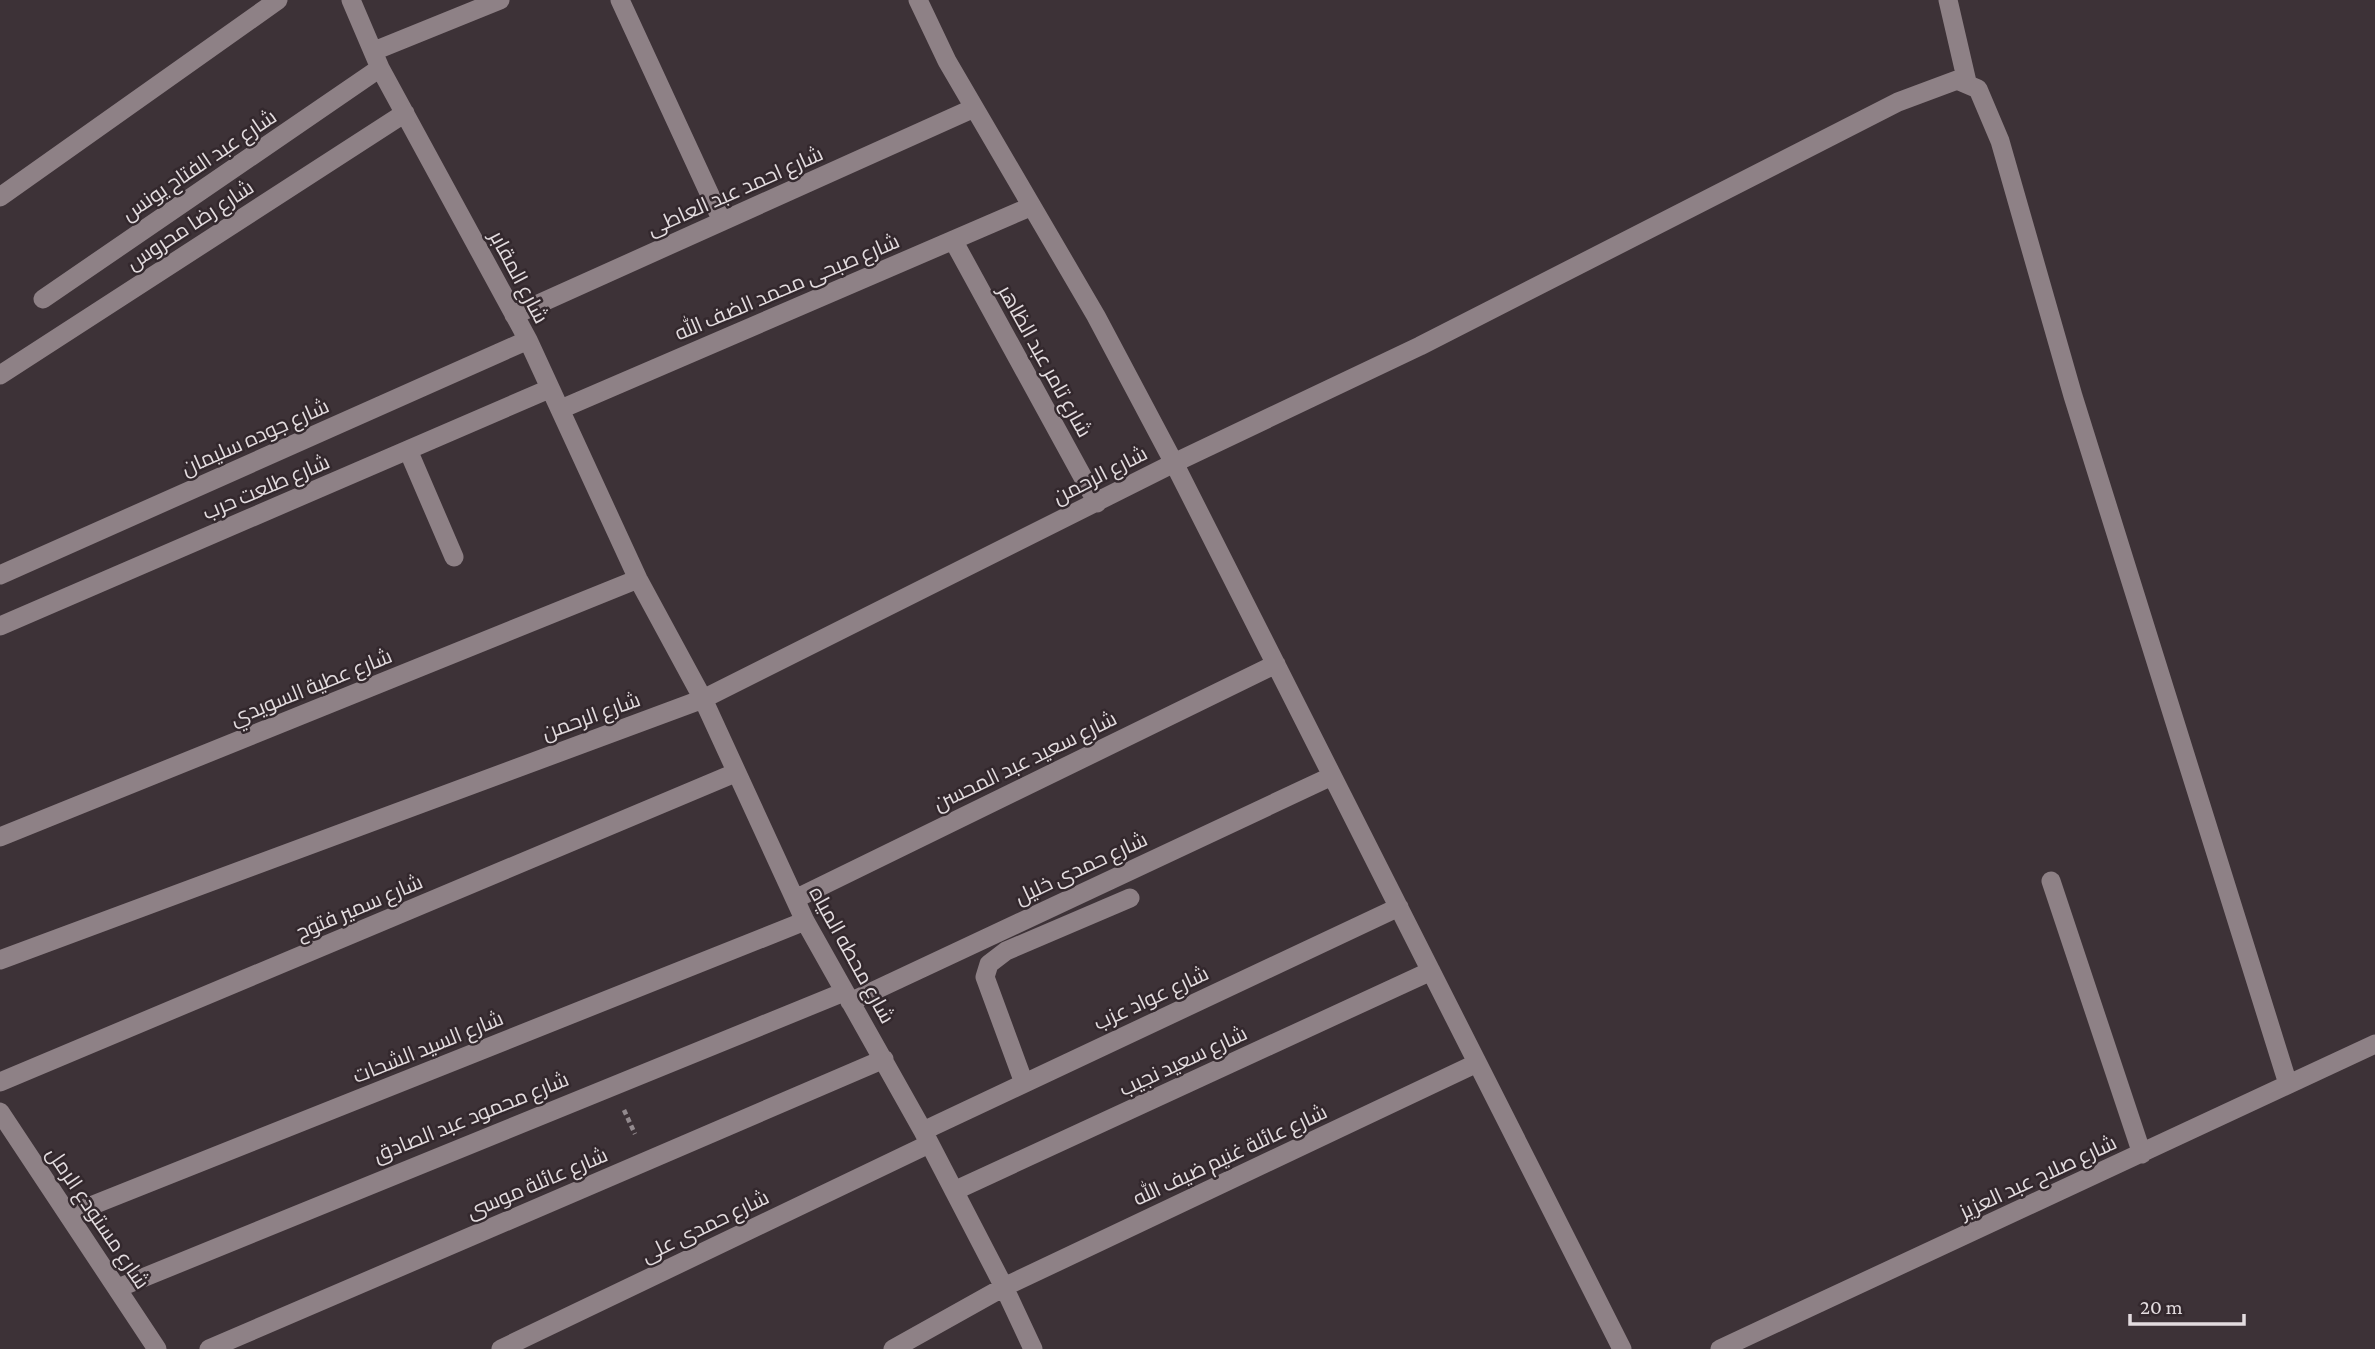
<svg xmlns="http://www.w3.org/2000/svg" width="2375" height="1349" viewBox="0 0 2375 1349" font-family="'Crimson Pro',Cairo,serif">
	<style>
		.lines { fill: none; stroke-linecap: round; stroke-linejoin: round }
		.path { stroke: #938a8e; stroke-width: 4.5; stroke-dasharray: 5 3.5; stroke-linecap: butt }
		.minor { stroke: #8e8186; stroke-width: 19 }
		.labels { text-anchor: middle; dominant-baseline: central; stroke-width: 5; stroke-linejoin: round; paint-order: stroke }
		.street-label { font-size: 21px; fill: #e3dcdf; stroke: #33282d }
	</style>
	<rect width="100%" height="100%" fill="#3d3237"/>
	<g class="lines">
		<path class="path" d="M624,1110L635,1134"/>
		<path class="minor" d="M351,0L380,68L528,340L638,579L703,699L805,921L923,1131L1004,1287L1033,1349
			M620,0L722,221
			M918,0L947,61L1096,316L1174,463L1622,1349
			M1948,0L1967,82
			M374,51L500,0
			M0,197L278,0
			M953,240L1097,503
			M43,299L380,68
			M514,315L974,108
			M0,375L405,113
			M561,409L1030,207
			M408,450L454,557
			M0,575L528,340
			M0,626L549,389
			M0,837L638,579
			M2051,881L2142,1154
			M795,899L1276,664
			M0,960L703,699L1174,463L1420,346L1898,102L1957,80L1978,89L2000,141L2073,396L2288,1084
			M850,1002L1332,776
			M0,1082L735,773
			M1024,1083L985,977L989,964L1006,951L1130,898
			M0,1112L157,1349
			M923,1131L1399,907
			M954,1191L1431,971
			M68,1215L805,921
			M118,1288L844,992
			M209,1349L884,1059
			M501,1349L929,1144
			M893,1349L1004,1287L1475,1064
			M1720,1349L2375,1044"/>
	</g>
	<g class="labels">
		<g class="street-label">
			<text transform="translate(199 165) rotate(-34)">شارع عبد الفتاح يونس</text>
			<text transform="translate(735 191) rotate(-24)">شارع احمد عبد العاطى</text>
			<text transform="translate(190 225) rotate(-33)">شارع رضا محروس</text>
			<text transform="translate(519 277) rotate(62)">شارع المقابر</text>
			<text transform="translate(787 287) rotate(-23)">شارع صبحى محمد الضف الله</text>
			<text transform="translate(1045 361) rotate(61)">شارع تامر عبد الظاهر</text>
			<text transform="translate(255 437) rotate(-24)">شارع جوده سليمان</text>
			<text transform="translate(1100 475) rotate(-27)">شارع الرحمن</text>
			<text transform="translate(266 487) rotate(-23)">شارع طلعت حرب</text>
			<text transform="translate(311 687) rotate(-22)">شارع عطية السويدي</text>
			<text transform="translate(591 716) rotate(-20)">شارع الرحمن</text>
			<text transform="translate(1025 761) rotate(-26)">شارع سعيد عبد المحسن</text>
			<text transform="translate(1081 868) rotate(-25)">شارع حمدى خليل</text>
			<text transform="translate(359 907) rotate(-23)">شارع سمير فتوح</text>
			<text transform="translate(852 955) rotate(61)">شارع محطه المياه</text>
			<text transform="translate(1151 998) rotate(-25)">شارع عواد عزب</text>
			<text transform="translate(428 1047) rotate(-22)">شارع السيد الشحات</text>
			<text transform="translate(1183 1061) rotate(-25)">شارع سعيد نجيب</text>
			<text transform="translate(471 1117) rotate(-22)">شارع محمود عبد الصادق</text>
			<text transform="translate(1230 1155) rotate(-25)">شارع عائلة غنيم ضيف الله</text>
			<text transform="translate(2038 1177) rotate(-25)">شارع صلاح عبد العزيز</text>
			<text transform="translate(537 1183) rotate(-23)">شارع عائلة موسى</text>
			<text transform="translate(98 1218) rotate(56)">شارع مستودع الرمل</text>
			<text transform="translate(705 1226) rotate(-26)">شارع حمدى على</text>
		</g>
	</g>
	<path d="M2130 1314v10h114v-10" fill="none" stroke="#e3dcdf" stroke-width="3.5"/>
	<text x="2140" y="1314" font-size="21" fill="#e3dcdf" stroke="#33282d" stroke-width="5" paint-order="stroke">20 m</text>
</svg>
